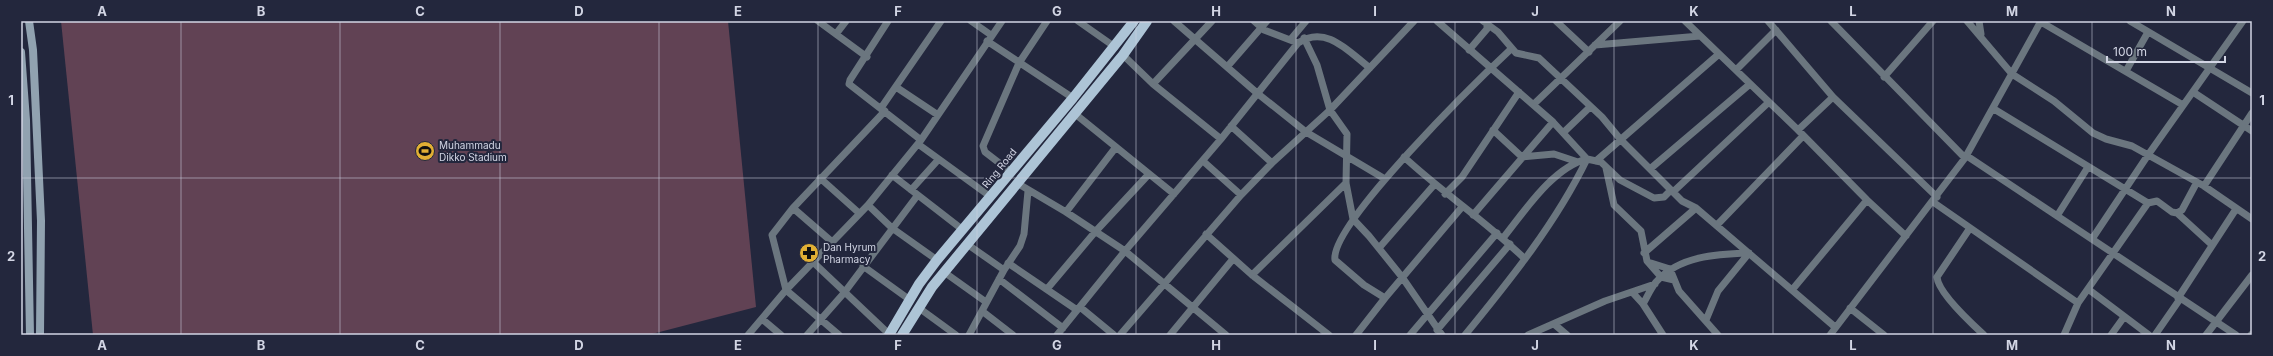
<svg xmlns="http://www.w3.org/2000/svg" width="2273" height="356" viewBox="0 0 2273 356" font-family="Inter,sans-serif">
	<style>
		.green { fill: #614254 }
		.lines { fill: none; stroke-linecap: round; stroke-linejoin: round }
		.minor { stroke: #6b767f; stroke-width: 7 }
		.secondary { stroke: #91a2b0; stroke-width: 8 }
		.primary { stroke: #adc4d6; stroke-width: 10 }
		.grid { fill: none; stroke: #d2d5e4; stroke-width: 1; stroke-opacity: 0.55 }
		.labels { text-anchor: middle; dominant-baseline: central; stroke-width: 4; stroke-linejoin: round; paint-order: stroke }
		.poi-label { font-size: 10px; fill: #d2d5e4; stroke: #23273d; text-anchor: start }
		.street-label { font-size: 10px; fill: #d2d5e4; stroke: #23273d }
		.neatline { fill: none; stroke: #d2d5e4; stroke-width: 1.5 }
		.grid-label { font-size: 13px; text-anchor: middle; font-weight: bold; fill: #d2d5e4 }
	</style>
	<rect width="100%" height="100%" fill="#23273d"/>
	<path class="green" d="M61,21H728L756,307L648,335H93Z"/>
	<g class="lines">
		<path class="minor" d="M818,21L867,57
			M888,21L850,80L849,84L921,140
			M971,21L991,35
			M1078,21L1115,47
			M1174,21L1257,93L1306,132L1385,179
			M1254,21L1264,30L1298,43
			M1437,21L1553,122L1587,159L1601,162L1620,180L1654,198L1664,197L1671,190
			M1483,21L1498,32L1516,53L1539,58L1602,117L1621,140L1682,201L1696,208L1835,327
			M1556,21L1589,52
			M1685,21L1798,130L1867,200L1906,236
			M1768,21L1833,97L1937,197
			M1831,21L1965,158
			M1967,21L2012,74L2054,101L2093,133L2106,139L2132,146L2204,186L2252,219
			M1979,21L1981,34
			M2130,21L2252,93
			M2041,22L2183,105
			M836,34L846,21
			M1304,38L1317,65L1330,110L1347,134L1346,183L1353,219L1369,236L1402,277L1442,335
			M1291,39L1306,21
			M987,41L1073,98
			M1595,45L1700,36
			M1469,50L1487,29V25
			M1123,55L1153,84L1221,139
			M1227,67L1267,21
			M1736,70L1776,30
			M2126,71L2148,32
			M1884,77L1933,21
			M1153,84L1212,21
			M896,87L938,115
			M2193,92L2252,131
			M1534,104L1620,21
			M881,108L941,21
			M1994,109L2148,203
			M1074,113L1174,194
			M1231,126L1272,163
			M1493,130L1522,157L1554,154L1578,162
			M1798,130L1833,97
			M1564,132L1590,107
			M918,144L991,197
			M1967,156L2236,335
			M1404,157C1443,193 1487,222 1525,259
			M1203,161L1241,195
			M1596,161L1719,54
			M1606,168L1614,205L1641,231L1647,261L1661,277L1674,280
			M1650,169L1750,84
			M1011,172L985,152L983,146L1019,63L1047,21
			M892,175L963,230
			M820,178L859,213
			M1017,183L1066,212L1125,251L1226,335
			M2204,186L2252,113
			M911,190L938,160
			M1673,192L1769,102
			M1445,194L1462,177L1519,92
			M1933,202L2078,303
			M868,205L892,228L937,260
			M1462,207L1385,298L1364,285L1335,260C1329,225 1481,77 1511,49
			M793,208L831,241
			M1066,212L1116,147
			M2177,213L2182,210L2197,182
			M1473,215L1553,122
			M2057,216L2088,167
			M1717,225L1803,136
			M1970,228L1937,277C1938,293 1972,324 1984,335
			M1206,234L1252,275L1329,335
			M1503,238C1524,212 1553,167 1587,159
			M2092,239L2148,155L2243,21
			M967,244L1004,270
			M1379,248L1434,185
			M1644,253L1696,208
			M813,262L889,334
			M1008,263L1077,310
			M1651,263L1670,269
			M863,266L910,300
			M1670,269L1679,291L1718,335
			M944,272L986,302
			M1252,275L1346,183
			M999,279L1063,328
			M1047,289L1095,232L1149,174
			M2088,289L2149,335
			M1792,290L1867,200
			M1632,292L1643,304L1663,335
			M2178,298L2236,209
			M1643,304C1647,297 1651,288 1656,282C1679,256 1716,254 1749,253
			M1080,307L1114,335
			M919,308L956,335
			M1850,308L1884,335
			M982,311L1013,335
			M762,319L781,335
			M1706,320L1718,291L1749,253
			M1554,324L1567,335
			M1437,330L1510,244
			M748,335L786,290L868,205L921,140L1002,21
			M807,335L844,293L917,196
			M839,335L786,290L772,235L793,208L885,111
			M969,335L1004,270L1020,246L1024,234L1028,191
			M1057,335L1125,251L1221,139L1298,43C1326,24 1349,52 1370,68
			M1120,335L1241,195L1272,163L1330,110L1414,21
			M1170,335L1233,259
			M1356,335L1385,298
			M1410,335L1497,233
			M1465,335C1510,280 1556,223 1587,159
			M1528,335L1605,301L1655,284
			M1830,335L1965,158L2041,21
			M2064,335L2078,303L2148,203L2157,201L2172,212L2177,213L2212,245
			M2111,335L2124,317
			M2155,335L2180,299
			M2206,335L2252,275
			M2251,335L2252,334"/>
		<path class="secondary" d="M29,21L33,50L41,221L40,335
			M21,52L26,120L30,335"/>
		<path class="primary" d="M889,335L919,284L937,260L1073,98L1134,21
			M902,335L932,287L1123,55L1147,21"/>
	</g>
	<path class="grid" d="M181,21V335M340,21V335M500,21V335M659,21V335M818,21V335M977,21V335M1136,21V335M1296,21V335M1455,21V335M1614,21V335M1773,21V335M1933,21V335M2092,21V335M21,178H2252"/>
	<defs>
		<g id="stadium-disc" transform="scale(1)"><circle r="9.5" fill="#e1af34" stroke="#23273d"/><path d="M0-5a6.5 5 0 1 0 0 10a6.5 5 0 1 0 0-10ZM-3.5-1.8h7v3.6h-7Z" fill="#111"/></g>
		<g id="pharmacy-disc" transform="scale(1)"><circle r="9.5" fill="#e1af34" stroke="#23273d"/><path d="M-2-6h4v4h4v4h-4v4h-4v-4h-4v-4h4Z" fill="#111"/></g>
	</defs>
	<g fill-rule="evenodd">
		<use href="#stadium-disc" x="425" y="151"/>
		<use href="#pharmacy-disc" x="809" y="253"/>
	</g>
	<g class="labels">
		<g class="poi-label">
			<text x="439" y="145">Muhammadu<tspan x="439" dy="12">Dikko Stadium</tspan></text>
			<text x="823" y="247">Dan Hyrum<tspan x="823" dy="12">Pharmacy</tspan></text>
		</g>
		<g class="street-label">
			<text transform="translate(999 168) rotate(-51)">Ring Road</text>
		</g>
	</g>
	<rect width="2273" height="356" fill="none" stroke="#23273d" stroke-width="44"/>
	<path d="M2107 56v6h118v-6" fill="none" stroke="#d2d5e4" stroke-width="2"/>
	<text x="2113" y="56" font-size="12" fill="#d2d5e4" stroke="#23273d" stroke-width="3" paint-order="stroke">100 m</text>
	<rect x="22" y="22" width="2229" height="312" class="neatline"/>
	<g class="grid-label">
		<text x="102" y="16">A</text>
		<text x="261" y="16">B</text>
		<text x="420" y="16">C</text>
		<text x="579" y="16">D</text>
		<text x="738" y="16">E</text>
		<text x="898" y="16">F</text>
		<text x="1057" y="16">G</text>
		<text x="1216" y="16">H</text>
		<text x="1375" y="16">I</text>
		<text x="1535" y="16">J</text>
		<text x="1694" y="16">K</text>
		<text x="1853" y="16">L</text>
		<text x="2012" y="16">M</text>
		<text x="2171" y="16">N</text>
		<text x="11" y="105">1</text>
		<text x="2262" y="105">1</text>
		<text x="11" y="261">2</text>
		<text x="2262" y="261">2</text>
		<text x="102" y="350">A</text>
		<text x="261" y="350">B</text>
		<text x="420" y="350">C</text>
		<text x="579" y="350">D</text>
		<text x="738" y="350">E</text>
		<text x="898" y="350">F</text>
		<text x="1057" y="350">G</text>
		<text x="1216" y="350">H</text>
		<text x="1375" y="350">I</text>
		<text x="1535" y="350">J</text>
		<text x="1694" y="350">K</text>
		<text x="1853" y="350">L</text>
		<text x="2012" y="350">M</text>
		<text x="2171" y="350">N</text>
	</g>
</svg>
